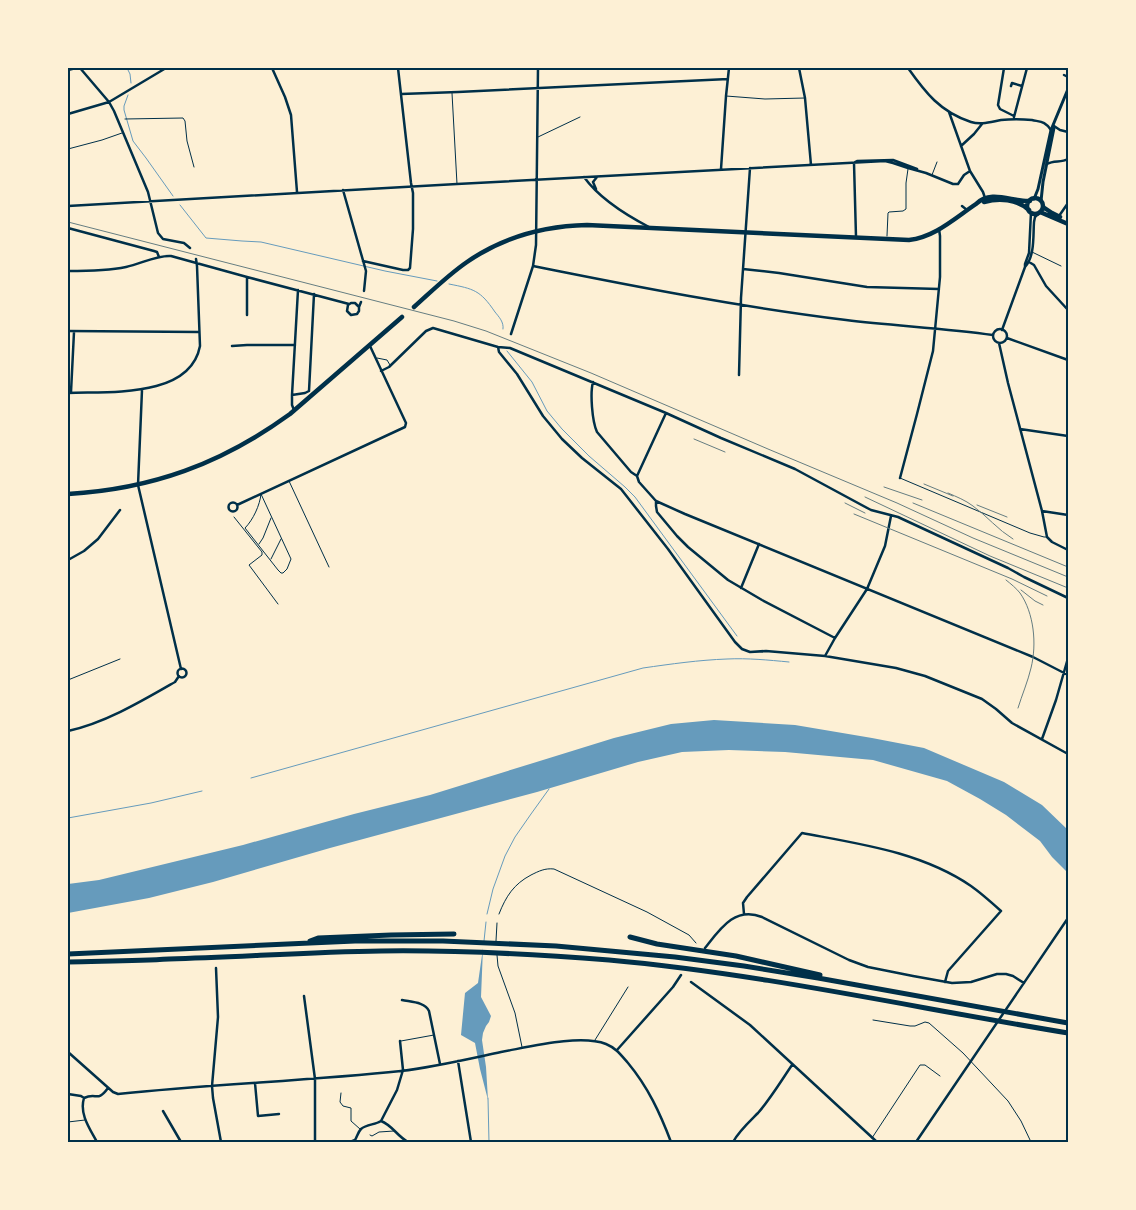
<svg xmlns="http://www.w3.org/2000/svg" width="1136" height="1210" viewBox="0 0 1136 1210" font-family="'Archivo Narrow',sans-serif">
	<style>
		.water { fill: #669bbc }
		.lines { fill: none; stroke-linecap: round; stroke-linejoin: round }
		.stream { stroke: #669bbc; stroke-width: 1 }
		.service { stroke: #003049; stroke-width: 1 }
		.minor { stroke: #003049; stroke-width: 2.5 }
		.tertiary { stroke: #003049; stroke-width: 3 }
		.primary { stroke: #003049; stroke-width: 4.5 }
		.motorway { stroke: #003049; stroke-width: 5 }
		.rail { stroke: #657d81; stroke-width: 1 }
		.neatline { fill: none; stroke: #003049; stroke-width: 2 }
	</style>
	<rect width="100%" height="100%" fill="#fdf0d5"/>
	<path class="water" d="M714,720L795,725L872,738L924,748L1004,782L1042,805L1068,830V873L1052,857L1040,841L1006,815L980,799L947,781L873,760L785,752L729,750L682,752L638,762L537,792L330,848L213,882L149,898L68,913V884L99,880L243,845L354,814L430,795L614,738L671,724Z
		M483,948L481,997L491,1016L489,1022L486,1026L483,1033L482,1040L486,1067L488,1100L480,1069L475,1043L461,1035L465,993L478,983Z"/>
	<g class="lines">
		<path class="stream" d="M127,68L130,74L131,83
			M128,95L124,106V110L133,141L146,158L173,196
			M180,205L206,238L242,241L261,242L385,271L437,281
			M449,284C474,289 480,290 495,312C499,317 504,322 503,329
			M507,351L532,382L547,411L562,429L589,456L625,487L635,497L737,636
			M251,778L643,668C671,664 699,660 727,659C748,658 768,660 789,662
			M68,818L151,803L202,791
			M487,914L493,889L505,856L515,837L531,814L549,789
			M484,941L486,922
			M488,1098L489,1142"/>
		<path class="service" d="M452,93L457,184
			M726,96L765,99L805,98
			M125,119L183,118L185,121L187,141L194,167
			M538,137L580,117
			M68,149L102,140L122,133
			M932,175L937,162
			M887,236L888,213L889,212L903,211L906,209V183L908,169
			M1032,252L1061,266
			M377,358L387,360L390,365
			M900,478L1030,533L1044,537H1047
			M289,481L329,567
			M261,494L291,559L287,569L283,573H281L278,570L245,528C253,520 260,505 261,494Z
			M234,517L262,552V555L249,565L278,604
			M259,544L263,538L271,518
			M271,559L281,539
			M68,680L120,659
			M499,914C506,896 514,884 531,875C539,871 545,868 554,869L647,912L689,935L696,943
			M496,941L497,923
			M497,955L498,966L515,1013L522,1047
			M873,1020L910,1026H915L925,1022L929,1023L963,1053L1008,1101L1021,1121L1031,1142
			M595,1040L628,987
			M401,1041L434,1035
			M341,1093L340,1102L343,1106L351,1108V1121L360,1129
			M68,1122L85,1120
			M370,1135L372,1136L379,1132L394,1131
			M872,1138L920,1065H925L940,1076"/>
		<path class="minor" d="M80,68L109,102L114,111L148,192L158,233L163,239L184,243L190,248
			M272,68L285,97L291,115L297,192
			M799,68L805,98L811,165
			M908,68C925,92 940,112 971,122C981,125 990,122 1001,120C1011,119 1021,119 1032,120C1041,122 1045,121 1051,130
			M1004,68L998,105L1000,109L1014,116
			M68,70L76,68
			M1064,75L1068,77
			M1011,86L1012,83L1022,86
			M401,94L458,92L728,79
			M949,112L970,171L983,192L985,198
			M68,114L109,102L166,68
			M1014,117L1027,68
			M1054,126L1060,130L1068,132
			M961,146L974,134L982,124
			M855,162L857,161L893,160L917,169
			M854,163L856,237
			M1047,164C1054,160 1061,163 1068,159
			M721,169L726,96L729,68
			M584,177C599,198 626,215 649,227
			M596,189L593,182L597,177
			M343,190L366,271L364,291
			M68,206L457,184L885,161L893,163L908,168L926,173L953,184H958L964,175L970,171
			M962,206L967,210
			M1059,216L1068,203
			M68,228L154,251L157,252L159,257
			M363,261L403,270H408L410,268L413,229V193L411,183L398,68
			M1029,262L1034,265L1046,286L1068,310
			M533,266C637,287 741,307 846,320C895,326 945,328 993,335
			M1025,267C1035,256 1033,236 1034,222L1035,217L1038,214
			M743,269L779,273L867,287L939,289
			M68,271C87,271 107,271 126,267C141,264 156,255 171,256L247,277L349,304
			M359,307L355,303H351L348,305L347,311L351,315L357,314L359,311V307L361,302
			M247,315V277
			M993 336a7 7 0 1 1 14 0a7 7 0 1 1-14 0Z
			M1002,330L1025,267V264L1029,253L1031,212
			M68,331L199,332
			M511,334L533,266L536,245L538,68
			M1007,338L1068,360
			M999,343L1008,383L1042,511L1047,537L1052,542L1068,550
			M232,346L247,345H295
			M498,347L499,352L517,374L543,416L562,439L582,458L621,489L668,549L735,642L742,649L750,652L766,651L825,656L896,668L925,676L982,699L996,709L1012,723L1068,754
			M381,371L389,367L426,331L433,328L498,347L510,348L666,413L721,438L795,469L871,510L898,517L1008,568L1024,577L1068,598
			M739,375L741,298L750,168
			M593,382C590,393 592,421 597,432L631,472L637,476L639,482L656,501L685,514L1033,657L1068,675
			M142,390L138,485L181,669
			M71,392L74,332
			M68,393C107,391 190,399 200,346L197,266L196,259
			M292,395L305,393L309,391L314,294
			M294,410L292,405V395L298,290
			M1020,429L1068,436
			M637,476L666,413
			M900,478L917,414L933,351L940,277V236L939,229
			M656,501V506L657,512L677,536L688,547L728,580L762,600L835,638
			M228.5 507a4.5 4.5 0 1 1 9 0a4.5 4.5 0 1 1-9 0Z
			M237,505L405,427L406,423L370,346
			M1042,511L1068,515
			M68,560L84,551L98,539L120,510
			M741,588L759,544
			M825,656L835,638L867,589L885,546L891,516
			M177.5 673a4.5 4.5 0 1 1 9 0a4.5 4.5 0 1 1-9 0Z
			M68,731C105,723 142,701 175,682L179,676
			M1042,739L1056,700L1068,658
			M744,914L743,903L747,897L802,833C860,844 921,852 971,886C981,893 991,902 1001,911L948,971L945,982
			M705,948C720,929 735,906 762,917L849,960L868,967L913,976L952,983L971,982L997,974H1006L1013,976L1024,983
			M216,968L218,1017L212,1086L213,1098L221,1142
			M691,982L750,1025L877,1142
			M304,996L315,1079V1142
			M402,1000C411,1002 425,1002 429,1011L440,1064
			M617,1050L673,987L681,975
			M68,1052L113,1092L118,1094C212,1084 307,1081 401,1071C434,1067 468,1059 501,1052C529,1047 580,1034 606,1044C616,1048 621,1055 628,1063C648,1087 660,1113 671,1142
			M458,1061L471,1142
			M255,1083L258,1116L279,1114
			M68,1094L81,1096L84,1098C97,1092 97,1103 108,1088
			M84,1098C79,1114 90,1129 97,1142
			M163,1111L181,1142
			M381,1121C392,1125 397,1136 408,1142
			M350,1142L355,1140C357,1137 358,1132 361,1129C367,1124 375,1125 381,1121L397,1090L403,1070L400,1041
			M733,1142C739,1131 749,1122 758,1113C771,1098 781,1081 792,1065
			M916,1142L1068,918"/>
		<path class="tertiary" d="M1034,199L1038,189L1051,130L1068,89
			M1041,201L1043,182L1054,128"/>
		<path class="primary" d="M1027 206a8 8 0 1 1 16 0a8 8 0 1 1-16 0Z
			M984,202C999,198 1017,199 1029,210
			M1043,207L1052,213L1060,217
			M1040,212L1068,224
			M414,307C432,291 448,275 467,262C503,237 545,226 587,225L909,240C935,237 955,218 976,204C991,189 1012,202 1030,201
			M68,494C152,489 221,464 290,414L402,317"/>
		<path class="motorway" d="M630,937L657,944L736,956L820,975
			M310,941L318,938L391,935L454,934
			M68,954L355,941H443L556,946L675,957L744,966L818,978L1068,1023
			M68,962C101,961 135,961 169,959C240,957 310,952 381,951C457,950 533,954 609,960C764,974 915,1008 1068,1033"/>
		<path class="rail" d="M68,222L454,321L486,331L591,373L768,449L897,503L973,538L1068,577
			M694,439L725,452
			M924,484L953,496
			M884,487L922,500
			M948,493C957,497 965,500 973,506C987,516 998,530 1013,539
			M865,497L990,556L1068,588
			M845,503L865,513
			M913,503L1068,567
			M977,505L1007,517
			M854,514L1012,579L1047,596
			M1006,580C1011,584 1016,588 1020,593C1034,613 1037,644 1031,668C1028,681 1022,695 1018,708
			M1021,590L1035,601L1043,605"/>
	</g>
	<rect width="1136" height="1210" fill="none" stroke="#fdf0d5" stroke-width="138"/>
	<rect x="69" y="69" width="998" height="1072" class="neatline"/>
</svg>
